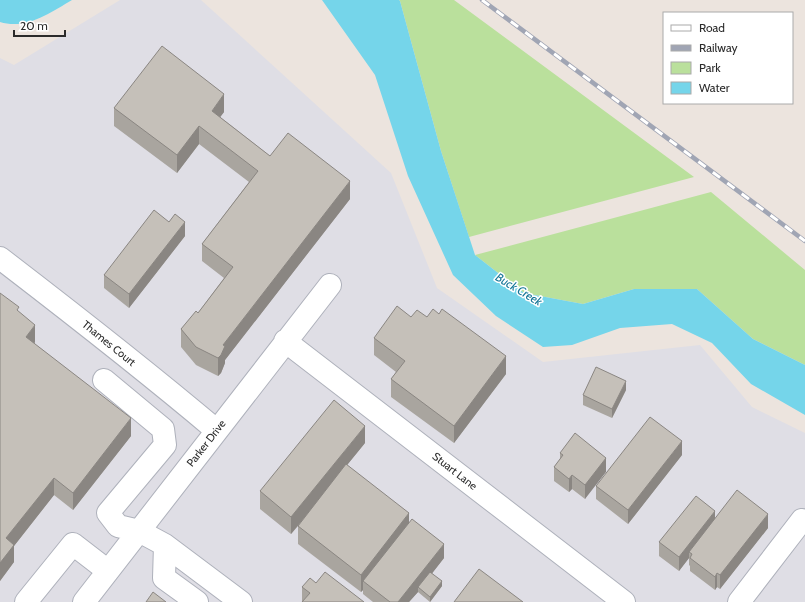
<svg xmlns="http://www.w3.org/2000/svg" width="805" height="602" viewBox="0 0 805 602" font-family="Cabin,sans-serif">
	<style>
		.industrial { fill: #dfdee5 }
		.green { fill: #bae09c }
		.water { fill: #75d5ea }
		.lines { fill: none; stroke-linecap: round; stroke-linejoin: round }
		.minor-casing { stroke: #aeb1bb; stroke-width: 24 }
		.minor { stroke: #fff; stroke-width: 22 }
		.rail-casing { stroke: #a0a5b4; stroke-width: 4.5 }
		.rail { stroke: #fff; stroke-width: 3; stroke-dasharray: 9; stroke-linecap: butt }
		.wall { fill: #a9a59f }
		.shaded-wall { fill: #8a8682 }
		.building { fill: #c5c0b9; stroke: #8a8682 }
		.labels { text-anchor: middle; dominant-baseline: central; stroke-width: 3; stroke-linejoin: round; paint-order: stroke }
		.street-label { font-size: 11px; fill: #2b2b2b; stroke: #fff }
		.water-label { font-size: 12px; font-style: italic; fill: #137597; stroke: #fff }
	</style>
	<rect width="100%" height="100%" fill="#ece4de"/>
	<path class="industrial" d="M120,0H201L391,173L437,288L543,362L700,345L752,407L805,433V602H0V58L14,65Z"/>
	<path class="green" d="M399,0H454L694,177L469,237L441,151L400,1Z
		M711,192L805,270V365L753,339L697,289H634L583,304L524,293L475,255Z"/>
	<path class="water" d="M0,0H72C50,13 26,30 0,22Z
		M322,0H399L400,1L441,151L475,255L524,293L583,304L634,289H697L753,339L805,365V415L751,384L712,343L672,324L620,328L572,345L543,347L496,316L453,275L408,176L375,75Z"/>
	<g class="lines">
		<g class="minor-casing">
			<path id="minor" d="M0,258C73,314 146,371 216,430
				M285,341L624,602
				M104,380L163,429L165,445L108,513L118,526L139,531L165,545L241,602
				M165,545L164,578L197,602
				M26,602L73,544L108,571
				M84,602L330,285
				M739,602L802,520"/>
		</g>
		<use href="#minor" class="minor"/>
		<g class="rail-casing">
			<path id="rail" d="M482,0L805,241"/>
		</g>
		<use href="#rail" class="rail"/>
	</g>
	<path class="wall" d="M114,108L224,112L220,117L270,156L350,199L225,360V363L221,373L218,376L196,365L181,347V329L198,313L224,278L202,261V244L249,182L199,144L177,173L114,126Z
		M169,222L185,236L129,308L104,288V275Z
		M19,312L35,342L34,344L131,436L73,510L54,495L14,546V562L0,581Z
		M411,317L506,374L454,443L391,397V379L396,372L374,355V338Z
		M626,390L612,418L583,405V395Z
		M365,443L347,465L409,522L444,558L432,573L442,586L430,602L418,592L409,602H373L363,594V590L361,592L298,544V526L291,534L260,509V491Z
		M560,453L606,458L585,499L572,489L569,492L554,481V467L560,460Z
		M682,455L628,524L596,499V486Z
		M715,518L768,528L720,589L717,587L715,590L690,571V566L689,565V558L679,571L659,556V542Z
		M316,583L364,602H302V587Z"/>
	<path class="shaded-wall" d="M224,94V112L212,128V111Z
		M199,126V144L177,173V155Z
		M350,181V199L225,360V363L221,373L218,376V358L223,345Z
		M185,222V236L129,308V294Z
		M35,325V342L26,355V337Z
		M506,356V374L454,443V426Z
		M626,381V390L612,418V409Z
		M131,418V436L73,510V493Z
		M365,426V443L291,534V517Z
		M682,441V455L628,524V510Z
		M606,458V472L585,499V485Z
		M572,475V489L569,492V479Z
		M54,478V495L14,546V562L0,581V563L6,538Z
		M715,511V525L689,552V558L679,571V557Z
		M409,513V531L363,581V590L361,592V575Z
		M768,514V528L720,589V575Z
		M444,544V558L420,589L418,587V592L409,602H398Z
		M717,573V587L715,590V577Z
		M442,581V586L430,602V597Z"/>
	<path class="building" d="M162,46L224,94L212,111L270,156L288,133L350,181L223,345L225,346L221,355L218,358L196,347L181,329L196,311L198,313L233,267L202,244L258,171L199,126L177,155L114,108Z
		M154,210L169,222L175,214L185,222L129,294L104,275Z
		M0,293L19,307L17,310L35,325L26,337L131,418L73,493L54,478L6,538L14,545L0,563Z
		M397,306L411,317L417,310L427,317L433,309L439,314L442,309L506,356L454,426L391,379L405,361L374,338Z
		M596,367L626,381L612,409L583,395Z
		M334,400L365,426L291,517L260,491Z
		M650,417L682,441L628,510L596,486Z
		M575,433L606,458L585,485L572,475L569,479L554,467L563,455L560,453Z
		M346,464L409,513L361,575L298,526Z
		M737,490L768,514L720,575L717,573L715,577L690,558L692,554L689,552Z
		M696,496L715,511L679,557L659,542Z
		M412,519L444,544L398,602H390L363,581Z
		M479,569L523,602H454Z
		M325,572L364,602H302L310,593L302,587L310,578L316,583Z
		M430,572L442,581L430,597L418,587Z
		M153,592L166,602H146Z"/>
	<g class="labels">
		<g class="street-label">
			<text transform="translate(109 343) rotate(39)">Thames Court</text>
			<text transform="translate(206 443) rotate(-52)">Parker Drive</text>
			<text transform="translate(455 471) rotate(38)">Stuart Lane</text>
		</g>
		<g class="water-label">
			<text transform="translate(519 289) rotate(31)">Buck Creek</text>
		</g>
	</g>
	<rect x="663" y="12" width="130" height="92" fill="#ffffff" stroke="#aaaaaa"/>
	<rect x="671" y="25" width="20" height="6" fill="#ffffff" stroke="#aaaaaa"/>
	<text x="699" y="32" font-size="12" fill="#2b2b2b">Road</text>
	<rect x="671" y="45" width="20" height="6" fill="#a0a5b4" stroke="#aaaaaa"/>
	<text x="699" y="52" font-size="12" fill="#2b2b2b">Railway</text>
	<rect x="671" y="62" width="20" height="12" fill="#bae09c" stroke="#aaaaaa"/>
	<text x="699" y="72" font-size="12" fill="#2b2b2b">Park</text>
	<rect x="671" y="82" width="20" height="12" fill="#75d5ea" stroke="#aaaaaa"/>
	<text x="699" y="92" font-size="12" fill="#2b2b2b">Water</text>
	<path d="M14 30v6h51v-6" fill="none" stroke="#2b2b2b" stroke-width="2"/>
	<text x="20" y="30" font-size="12" fill="#2b2b2b" stroke="#ffffff" stroke-width="3" paint-order="stroke">20 m</text>
</svg>
